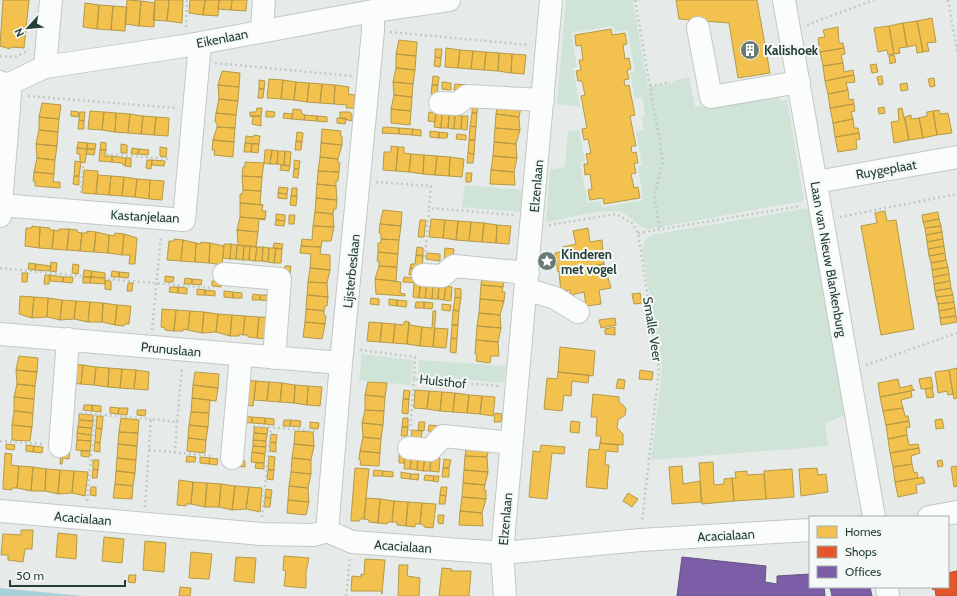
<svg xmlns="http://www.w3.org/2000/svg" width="957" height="596" viewBox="0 0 957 596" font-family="Cabin,sans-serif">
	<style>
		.green { fill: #cfe3d6 }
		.water { fill: #a8d1d8 }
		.homes { fill: #f2c14e; stroke: #b49a47 }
		.shops { fill: #e4572e; stroke: #aa5031 }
		.offices { fill: #7b5ea7; stroke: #615485 }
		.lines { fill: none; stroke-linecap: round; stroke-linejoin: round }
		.minor-casing { stroke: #c3c8c6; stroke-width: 24 }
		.path { stroke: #c2cac7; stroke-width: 2.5; stroke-dasharray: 2 3; stroke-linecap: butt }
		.minor { stroke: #fbfcfc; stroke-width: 22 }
		.labels { text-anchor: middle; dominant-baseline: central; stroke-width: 4; stroke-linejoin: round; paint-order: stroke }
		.street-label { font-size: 13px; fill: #243e37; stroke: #f4f9f7 }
		.poi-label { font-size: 13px; font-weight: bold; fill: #243e37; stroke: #f4f9f7; text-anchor: start }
	</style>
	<rect width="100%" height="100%" fill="#e6ebe9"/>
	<path class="green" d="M566,0H644L633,2L648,87L675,82V80L689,77L695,107L779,92L780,101L787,99L804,201L649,229C637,228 632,216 620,212C606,208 562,219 546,222L550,170L565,167L568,131L579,130L585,161L580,163L588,203L601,201V206L604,207L643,200L638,166L642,165L636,132L644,130L641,117L645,116L642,97L635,99L630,72L635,71L627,30L614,32L612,26L571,33L577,67L573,68L580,107L557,104Z
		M465,185L523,190L520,212L462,207Z
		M810,208L847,414L825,424L828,446L651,460L662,369L642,250C644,240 647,236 656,234Z
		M362,354L413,360L411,385L359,380Z
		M419,360L506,366L504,383L418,375Z"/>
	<path class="water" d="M0,588L84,596H0Z"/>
	<path class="homes" d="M3,0H29L24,48L10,47V49L0,46Z
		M127,0L141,1L139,26L125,24Z
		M155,0H169L167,21L153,20Z
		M169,0H183L182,23L167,21Z
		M190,0H205L203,15L189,13Z
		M205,0H219L218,16L203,15Z
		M219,0H232L231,10L218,9Z
		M232,0H247L246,11L231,10Z
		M676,0H757L770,73L738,78L729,23L679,19Z
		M141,1L155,3L154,27L139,26Z
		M85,3L99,5L97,29L83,27Z
		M99,5L113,6L111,30L97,29Z
		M113,6L127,7L125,31L111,30Z
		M932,18L936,42L927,43L929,51L923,52L917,21Z
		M917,21L923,52L917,53L916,45L907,47L903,23Z
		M903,23L907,47L899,48L900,53L894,54L889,26Z
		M889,26L894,54L888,55L887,50L878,52L874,28Z
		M838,27L839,43H843L844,48L820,52L818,38L825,37L823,30Z
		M611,29L612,35L625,33L627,44L623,45L625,59L629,58L631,69L627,70L629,79L624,80L625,86L629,85L635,115L630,116L636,146H631L632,153L636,152L638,163H634L636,173L631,174L634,188L638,187L640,198L604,204L603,198L590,200L588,190L592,189L590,174L585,175L584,164H588L586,154L591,153L588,139L584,140L582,129L587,128L581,96L585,95L582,81H578L576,71L581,70L579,60H583L581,45L576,46L575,35Z
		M399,40L417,42L416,56L396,54Z
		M446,48L460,50L458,68L445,67Z
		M844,48L845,54L841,55L843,63L823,66L820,52Z
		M435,49H442L441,58L435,57Z
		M460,50L473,51L471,69L458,68Z
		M473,51L486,52L484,70L471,69Z
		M486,52L499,53L498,71L484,70Z
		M499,53L512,54L511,73L498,71Z
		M396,54L416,56L415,70L396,68Z
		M512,54L526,55L524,74L511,73Z
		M894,55L896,62L890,64L889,56Z
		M435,57L441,58L440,67L434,66Z
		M843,63L844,72L853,70L854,75L825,81L823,66Z
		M876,64L878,72L872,73L870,65Z
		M396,68L415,70L413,84L393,82Z
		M222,71L240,73L239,87L218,85Z
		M854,75L855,82L846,83L848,90L828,94L825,81Z
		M433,76L439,77L438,85H432Z
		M882,76L883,84L879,85L877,77Z
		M934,78L935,86L930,87L928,79Z
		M269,79L283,80L281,99L267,98Z
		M259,80L265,81L264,89H259Z
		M283,80L296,82L294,100L281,99Z
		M296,82L309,83L307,102L294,100Z
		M393,82L413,84L412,97L394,95Z
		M442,82L451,83V90L442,89Z
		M309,83L322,84L320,103L307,102Z
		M907,83L908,90L901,91L900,84Z
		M322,84L335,85L334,104L320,103Z
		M455,84L468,85V91L454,90Z
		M218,85L239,87L238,101L219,99Z
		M335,85L349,87L348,94L355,95L354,108H346L347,105L334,104Z
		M432,85H438L437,95L431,94Z
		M259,89H264L263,98H258Z
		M848,90L849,100L853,99L854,104L830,108L828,94Z
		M394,95L412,97L411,111L391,109Z
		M219,99L238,101L236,115L216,113Z
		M478,99L477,113H472V107Z
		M498,100L522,102L519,117L496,114Z
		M42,103L61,105L59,119L39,117Z
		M854,104L855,111L851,112L853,119L833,123L830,108Z
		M884,107L885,113L879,114L878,108Z
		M257,108H262L261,116H250V112H256Z
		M902,108L909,140L894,143L891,122L899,121L898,109Z
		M293,109L301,110L302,114L305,115L304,120L292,119Z
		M391,109L411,111L410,125L391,123Z
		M939,110L940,114L948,113L952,133L937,135L933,111Z
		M71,111L79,112L78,117L71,116Z
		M90,111L104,112L102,130L88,129Z
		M266,111L275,112L274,117H266Z
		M933,111L937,135L923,138L919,118L927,116V112Z
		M80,112H85L84,121L79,120Z
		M104,112L116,113L115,132L102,130Z
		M340,112H350L352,115V121L340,118Z
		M429,112L436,113L435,122L428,121Z
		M116,113L130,114L128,133L115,132Z
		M216,113L236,115L235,128L217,127V123L215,122Z
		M284,113L292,114V119L283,118Z
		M436,113L442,114L441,128L434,127Z
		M472,113H477L476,127L470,126Z
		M130,114L143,116L141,134L128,133Z
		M442,114L449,115L448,128H441Z
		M496,114L519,117L520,130L495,128Z
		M305,115L317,116V121L304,120Z
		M449,115H455L454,129L448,128Z
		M455,115L462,116L461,129H454Z
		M911,115V119L919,118L923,138L909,140L905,117Z
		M143,116L156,117L154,135L141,134Z
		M250,116H261V126L252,124L253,117Z
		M317,116L327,117V122L317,121Z
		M462,116H468L467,130L461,129Z
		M39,117L59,119L58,132L39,130Z
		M156,117L169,118L168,136L154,135Z
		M337,118H346L345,124L337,123Z
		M853,119L854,128H858L859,133L835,137L833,123Z
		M79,120L84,121V129H78Z
		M470,126L476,127L475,140H469Z
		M217,127L235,128L234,142L213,140Z
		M383,127L399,128V134L382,133Z
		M399,128L413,129L412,135L399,134Z
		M495,128L520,130L516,144L494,142Z
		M322,129L341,131L340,136H342V145L321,143Z
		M413,129L421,130V136L412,135Z
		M39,130L58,132L57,146L36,144Z
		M430,131L439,132V138L430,137Z
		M297,132L303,133L302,142L296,141Z
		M439,132L448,133L447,138H439Z
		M859,133L860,139L856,140L857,149L838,152L835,137Z
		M457,134L466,135V140L456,139Z
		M254,135L260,136L259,144L245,143L246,136L253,137Z
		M213,140L234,142L233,157L214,155L215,150H212Z
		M469,140H475L474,154L468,153Z
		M296,141L302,142L301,150H295Z
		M78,142L87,143V149L77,148Z
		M101,142L106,143V150H100Z
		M494,142L516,144L517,158L493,156Z
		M87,143L96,144L95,149H87Z
		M245,143L252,144L251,152H244Z
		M321,143L342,145L338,159L320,157Z
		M36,144L57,146L55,160L37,158Z
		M121,144L127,145V153H121Z
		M252,144H259L258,153L251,152Z
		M391,146L398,147L396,171L383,170L384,152H391Z
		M160,147L167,148L166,157L160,156Z
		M398,147H404V153L411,154L409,172L396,171Z
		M77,148L87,149L85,163L80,162V154H77Z
		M132,148L139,149L138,154H131Z
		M87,149H95L94,155L86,154Z
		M139,149L149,150L148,155L138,154Z
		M100,150H106L104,156H112V162L99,161Z
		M265,150H272L270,164L264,163Z
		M272,150L278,151L277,164H270Z
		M278,151H285L284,165L277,164Z
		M285,151L291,152L290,166L284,165Z
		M468,153L474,154L473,163H467Z
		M411,154L424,155L423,174L409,172Z
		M424,155L437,156L435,175L423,174Z
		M112,156L126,158L125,166L121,163L112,162Z
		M437,156L450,157L449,176L435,175Z
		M493,156L517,158L514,172L491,170Z
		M320,157L338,159V163H340L339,172L318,171Z
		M450,157L464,159L462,177L449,176Z
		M37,158L55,160L54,174L34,172Z
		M126,158H131V167L125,166Z
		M147,160H152L151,169L146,168Z
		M152,160L165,161L164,166L152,165Z
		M294,160L300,161L299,169H294Z
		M75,161L81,162L79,176H74Z
		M245,162L264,163L262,177L242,176L243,167H245Z
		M281,165L290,166L289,171L280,170Z
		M294,169H299L298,178L293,177Z
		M84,170L98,171L96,194L82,193Z
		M491,170L514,172L515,185L490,184Z
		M318,171L339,172L338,181H336V186L317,184Z
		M34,172L54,174L53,182H60V188L35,186V181H33Z
		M466,173H472L471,182H466Z
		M98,175L111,176L109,195L96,194Z
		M74,176H79V185L73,184Z
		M111,176L124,177L122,196L109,195Z
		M242,176L262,177L261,191L243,190Z
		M124,177L137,179L135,197L122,196Z
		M137,179L150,180L149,199L135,197Z
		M150,180L164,181L162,200L149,199Z
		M317,184L336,186L337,200L316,198Z
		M279,187L288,188L287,194L278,193Z
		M292,188H297V196H291Z
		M243,190L261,191L260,205H263L240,203V194H242Z
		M278,193L287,194V199L278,198Z
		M291,196H297L296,206L290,205Z
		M316,198L337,200L336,209H334L333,214L315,212Z
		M240,203L263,205L262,211H266L265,219L240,217Z
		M383,210L402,212L401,226L380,224Z
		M885,211L887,221L896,220L914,329L881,335L861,226L877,223L875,213Z
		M315,212L333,214L334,227L313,226Z
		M938,212L939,219L923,222L922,215Z
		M276,214L285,215V221L276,220Z
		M289,215H295L294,224H289Z
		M240,217L265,219V220L259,219L258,232L237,230Z
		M431,219L445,220L443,238L429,237Z
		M939,219L941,226L925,228L923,222Z
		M276,220L285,221L284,226L275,225Z
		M420,220H426L424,237H418Z
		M445,220L458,221L456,240L443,238Z
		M458,221L471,222L469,241L456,240Z
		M471,222L484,223L482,242L469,241Z
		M484,223L497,225L496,243L482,242Z
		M380,224L401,226L399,240L381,239V234L379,233Z
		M497,225L511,226L509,244L496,243Z
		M32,226L40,227L39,248L25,246L26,228H32Z
		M313,226L334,227L331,241H322L321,247L301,246L302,239L312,240Z
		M941,226L942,232L926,235L925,228Z
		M40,227L50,228V230H54L52,249L39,248Z
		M588,228L590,242L602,240L604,264L558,272L555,253L563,251L562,247L576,244L573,231Z
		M59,229H69L67,250L52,249L54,230L59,231Z
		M69,229L77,230V232L82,233L80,251L67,250Z
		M237,230L258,232L256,247L238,245Z
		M87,231L96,232L94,252L80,251L82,233H87Z
		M96,232L109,235L108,253L94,252Z
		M942,232L943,239L927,242L926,235Z
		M115,233L124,234L122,255L108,253L109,235L114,236Z
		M124,234L137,238L135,264H129L130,255H122Z
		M174,239L183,240L181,261L167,260L169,241H174Z
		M381,239L399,240L398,254L378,252V243H381Z
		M943,239L944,246L928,249L927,242Z
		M183,240L196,243L195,262L181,261Z
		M201,242L210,243L209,263L195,262L196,243L201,244Z
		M210,243L224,246L222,265L209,263Z
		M274,243L283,244L282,249L273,248Z
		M224,244H231L230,259L223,258Z
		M231,244L237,245L236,259H230Z
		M237,245L244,246L243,260L236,259Z
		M244,246H250L249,260H243Z
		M250,246L257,247L255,261L249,260Z
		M301,246L321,247L320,254L330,255V270L310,268L311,254L300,253Z
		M944,246L945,253L929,256L928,249Z
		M257,247H263L262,261H255Z
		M263,247L269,248L268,262L262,261Z
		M417,247L423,248V256L416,255Z
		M269,248H276L274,263L268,262Z
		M276,248L282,249L281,263H274Z
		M445,248L454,249L453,256L444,261Z
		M378,252L398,254L397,267L379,266V261H377Z
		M427,253L440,254V261L426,259Z
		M945,253L946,260L931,263L929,256Z
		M416,255L423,256L422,269L410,268L411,264H415Z
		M946,260L948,267L932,270L931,263Z
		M51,262L57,263L56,272L50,271Z
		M29,263L36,264L35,270L28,269Z
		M36,264L51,266L50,271L35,270Z
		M73,264L79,265L78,274L72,273Z
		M604,264L611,288L599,290L601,304L586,306L584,292L571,295L570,290L561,292L559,272Z
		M285,266H291L289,280L284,279Z
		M379,266L397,267L396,281L375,279Z
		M948,267L949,274L933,277L932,270Z
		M310,268L330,270L327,283L308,282Z
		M410,268L422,269L421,283L403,282L404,277L414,278L415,275H409Z
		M84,270L92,271L91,277H83Z
		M92,271L105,273V278L91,277Z
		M112,271L119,272V277H111Z
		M483,271L506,273L503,287L481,285Z
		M119,272L129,273L128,278L119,277Z
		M22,273H28L27,282H22Z
		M949,274L950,281L934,284L933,277Z
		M45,275H50L49,284H44Z
		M50,275L63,277V282L50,281Z
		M165,276L174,277L173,282H165Z
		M63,277H73L72,283L63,282Z
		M83,277H91L90,283H83Z
		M91,277L105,278V284L90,283Z
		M185,278L192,279V284H184Z
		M192,279L202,280L201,285L192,284Z
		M375,279L401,282L400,293L405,294V296L376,294Z
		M105,280L111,281V290L105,289Z
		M212,281H221V287L212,286Z
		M950,281L951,288L935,291L934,284Z
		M308,282L327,283L328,297L307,295Z
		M128,283H133L132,291H127Z
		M414,283H421L419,298L413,297Z
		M420,284H427L425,298H419Z
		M427,284L433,285L432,299L425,298Z
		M433,285H439L438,299H432Z
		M439,285L446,286L444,300L438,299Z
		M481,285L503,287L502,292H505L504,301L480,299Z
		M446,286L452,287L451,301L444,300Z
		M170,287H178V293L169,292Z
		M178,287L187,288V294L178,293Z
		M455,288L461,289V298L455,297Z
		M951,288L953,295L936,297L935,291Z
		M197,289L205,290V295H197Z
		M205,290L215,291V296L205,295Z
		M224,291L233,292V298L224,297Z
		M233,292L242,293V298H233Z
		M640,293L642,303L634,304L632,294Z
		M253,294L260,295V300H252Z
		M260,295H269L268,301L260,300Z
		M307,295L328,297L327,306H325L324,311L306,309Z
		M953,295L954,302L938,304L936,297Z
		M20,296L34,297L32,318L19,314Z
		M34,297L48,298L47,317L32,318Z
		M455,297L461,298L459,311L453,310Z
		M48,298L62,300L60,320L47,317Z
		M371,298L379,299V305L370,304Z
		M389,299L397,300V306L389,305Z
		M480,299L504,301L500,315L479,313Z
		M62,300L76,301L74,319L60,320Z
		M397,300L407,301L406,307L397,306Z
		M76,301L90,302L88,322L74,319Z
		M90,302L103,303L102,322H88Z
		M416,302H424V308H415Z
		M424,302L433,303L432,309L424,308Z
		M954,302L955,308L939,311L938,304Z
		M103,303L117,305L115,325L102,322Z
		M442,304L451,305L450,311L442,310Z
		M117,305L131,306L129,324H124V326L115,325Z
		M955,308L956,316L940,318L939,311Z
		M162,309L176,310L174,331L165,330V328L161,327Z
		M306,309L324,311V315L326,316L325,324L305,322Z
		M176,310L190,311L188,330L183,329V331H174Z
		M453,310L459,311L458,325H452Z
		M190,311L204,312L202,333L188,330Z
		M433,311H436L433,347L420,346L422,327L432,328Z
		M204,312L218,314L216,332L202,333Z
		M479,313L500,315L501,328L477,326Z
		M218,314L232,315L230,336L216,332Z
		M232,315L245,316L243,335L239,334V336H230Z
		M245,316L259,317L257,338L248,337V335H243Z
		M956,316L957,322L941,325L940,318Z
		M259,317L273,318L266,339L257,338Z
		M615,318L616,325L601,328L599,320Z
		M405,321L409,322L407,344L393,343L395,324L403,325Z
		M305,322L325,324L322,339L303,337Z
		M369,322L382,323L380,342L367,341Z
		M409,322L410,325L422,327L420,346L407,344Z
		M382,323L395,324L393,343L380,342Z
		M452,325H458L457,339L451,338Z
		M477,326L501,328L498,342L476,340Z
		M615,327V335L605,334V329Z
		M435,328L448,329L446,348L433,347Z
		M451,338L457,339L456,353L450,352Z
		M476,340L498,342L499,356H491L490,363L476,361L477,354H475Z
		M560,347L595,351L593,376L558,372Z
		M19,356L38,358L37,372L16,370Z
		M69,364L83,365L81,384L68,383Z
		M83,365L96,367L94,385L81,384Z
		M96,367L109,368L108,387L94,385Z
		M109,368L122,369L120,388L108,387Z
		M957,368V398L954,399L949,370Z
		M122,369L136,370L134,389L120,388Z
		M16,370L37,372L35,386L17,384Z
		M136,370L149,372L148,390L134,389Z
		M640,370L653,372L652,380L639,379Z
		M949,370L953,394L948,395L947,391L938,393L935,372Z
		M195,372L219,374L218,388L193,385Z
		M558,372L589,375L588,383L572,381L571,396L564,395L562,411L544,409L547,378L557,379Z
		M931,377L933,388L921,389L919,379Z
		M618,379L625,380L624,389L616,388Z
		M898,379L900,388L912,385V389L915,390L880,397L878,383Z
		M242,380L256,381L253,406L240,404Z
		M256,381L269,382L267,401L254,400Z
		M269,382L282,383L280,402L267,401Z
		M368,382L387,383L385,397L365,395Z
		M282,383L295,385L294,403L280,402Z
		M17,384L35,386L34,399L14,397Z
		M193,385L218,388L216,401L192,398Z
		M295,385L308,386L307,405L294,403Z
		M308,386L322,387L320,406L307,405Z
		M932,388L934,397L927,398L925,389Z
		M404,390L410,391L409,399H403Z
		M415,390L429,391L427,409L414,408Z
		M429,391L442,392L440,411L427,409Z
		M911,391L912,397L901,400L903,408L883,411L880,397Z
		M442,392L455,393L453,412L440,411Z
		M455,393L469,395L467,413L453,412Z
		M593,394L619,397V402L623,405L626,409L625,415L618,420L617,428L623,434V445L600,443L601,436H596L597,417H591Z
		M365,395L385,397L384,411L365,410Z
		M469,395L482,396L480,414L467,413Z
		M482,396L495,397L493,416L480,414Z
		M14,397L34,399L33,413L14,411Z
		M192,398L210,400L209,413L191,412Z
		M403,399H409L408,414L402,413Z
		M84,405H92V411L83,410Z
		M92,405L101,406V412L92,411Z
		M110,407L119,408L118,414L110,413Z
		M119,408H128L127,415L118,414Z
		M903,408L905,416H908L909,421L886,425L883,411Z
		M137,410H146L145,416L137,415Z
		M365,410L384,411L383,425L362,423Z
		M14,411L33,413L32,427L12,425Z
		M191,412L209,413L208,427L189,425Z
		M495,413L502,414L501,422H494Z
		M79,414L93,415V421L79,420Z
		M97,416H103L102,429L96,428Z
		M239,416L252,417V423L238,422Z
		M252,417L265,418V424L252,423Z
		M121,418L139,420L138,433L119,432Z
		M265,418L274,419V425L265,424Z
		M403,418H408V427H402Z
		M942,419L944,428L936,429L935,420Z
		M79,420L93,421L92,428L78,427Z
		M284,420H291L290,426H283Z
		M291,420L301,421L300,427L290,426Z
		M571,421L580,422L579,433L570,432Z
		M909,421L910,427L906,428L907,435L888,439L886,425Z
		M310,422L319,423L318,429L310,428Z
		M419,422H425L424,431L418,430Z
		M362,423L383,425L381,439L363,437Z
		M12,425L32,427L30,441L12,440Z
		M189,425L208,427L206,440L188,438Z
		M429,425L439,426L438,432L428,431Z
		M78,427L92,428L91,435L77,433Z
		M254,427L268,428L267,434L254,433Z
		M402,427H408L407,436H401Z
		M96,428L102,429L100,443L95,442Z
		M412,430L422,431L421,441L411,440Z
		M295,431L313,432L314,446L294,444Z
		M119,432L138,433L137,446L118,444Z
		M77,433L91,435V441L77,440Z
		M254,433L267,434L266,441L253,440Z
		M271,434L277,435L276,443L270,442Z
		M907,435L909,445L918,444L919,448L890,453L888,439Z
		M363,437L381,439L380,453L360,451Z
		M188,438L206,440L205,453L187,451Z
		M77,440L91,441L90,451L76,450Z
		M253,440L266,441V447L253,446Z
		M95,442L100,443V452L94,451Z
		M270,442L276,443V452L270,451Z
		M467,442L490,444L487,457L465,456Z
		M600,443L618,445V452L606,451L605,465H609L607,489L586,487L589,449L599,450Z
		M6,444L15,445L14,450L6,449Z
		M118,444L137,446L136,460L117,458Z
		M294,444L314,446L311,460L292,458Z
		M26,445L34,446L33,452L26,451Z
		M541,445L565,447L564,454L552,453L547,499L529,497L533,451L540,452Z
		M34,446L43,447L42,453L33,452Z
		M253,446L266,447L265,454L252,452Z
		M919,448L920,453L911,456L912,464L893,467L890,453Z
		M61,449H70L69,459L63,458L62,464H60Z
		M81,451H90L89,457L81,456Z
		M360,451L380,453L379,466L360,465L361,460H359Z
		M252,452L265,454L264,463L251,462Z
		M5,453L12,454L11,465L19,466L17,488H12V490L3,489V487Z
		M399,454L405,455L404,463H399Z
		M405,455L412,456L410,469H404Z
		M187,456L196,457L195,462H186Z
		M269,456L275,457L274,470H268Z
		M412,456H418L417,470L410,469Z
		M418,456L425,457L423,471L417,470Z
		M465,456L487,457L488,472L464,470Z
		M200,457L210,458L209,464L200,463Z
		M425,457L431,458L430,471H423Z
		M117,458L136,460L135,473L116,471Z
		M210,458L218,459L217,465L209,464Z
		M292,458L311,460V474L291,472Z
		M431,458H440L439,472L430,471Z
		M444,459L451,460L449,468H443Z
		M93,460H99L98,470L93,469Z
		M236,460L245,461V467L235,466Z
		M942,460L943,466L938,467L937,461Z
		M713,462L714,485L724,484V479L732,478L734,501L702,504L699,463Z
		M256,463H264V469L255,468Z
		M912,464L914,473L917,472L918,478L895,482L893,467Z
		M19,466L33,467L31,491L17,488Z
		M682,466L683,484L700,481L701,502L672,504L669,467Z
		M957,466V486L954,487L951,467Z
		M33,467L46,469L45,491H31Z
		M355,468L369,469L364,519H360L359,521H351V518Z
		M443,468H449V477H442Z
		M817,468L818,475L826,474L828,492L801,496L799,469Z
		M46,469L60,470L58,494L45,491Z
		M93,469L98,470L97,478H92Z
		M792,469L794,497L766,499L764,471Z
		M60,470L74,471L72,493L58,494Z
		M268,470H274L273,480L267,479Z
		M374,470L383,471L382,476H373Z
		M464,470L488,472L485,485L463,483Z
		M74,471L88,472L85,496L72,493Z
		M116,471L135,473L133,486L115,484Z
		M383,471L393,472V477L382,476Z
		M747,471V475L764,474L766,499L734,501L732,478H736L735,472Z
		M291,472L311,474L308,488L289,486Z
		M401,472L411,474L410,479L401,478Z
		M411,474H419L418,480L410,479Z
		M425,475L434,476L433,481L424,480Z
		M434,476H439L438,482L433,481Z
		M923,477L925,483L916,485L917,493L898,497L895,482Z
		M179,480L193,482L191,504H186V506L177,505Z
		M193,482L207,483L205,507L191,504Z
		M207,483L221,484L219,507H205Z
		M463,483L485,485L484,490H486V499L462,497Z
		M115,484L133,486L132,499L113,498Z
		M221,484L235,486L232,510L219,507Z
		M235,486L249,487L246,509L232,510Z
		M289,486L308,488L309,502L288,500Z
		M91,487H96V496L90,495Z
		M249,487L262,488L260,512L246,509Z
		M441,487H447L446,496L440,495Z
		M266,489L272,490L271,498L265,497Z
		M628,493L638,499L632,507L623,501Z
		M440,495L446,496L445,504H439Z
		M265,497L271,498L270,507H264Z
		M462,497L486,499L482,513L460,511Z
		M366,498L380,499L378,523L369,522V520L364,519Z
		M380,499L394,501L392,522H388L387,524L378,523Z
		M288,500L309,502L306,515L287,513Z
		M394,501L408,502L406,526L397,525V522H392Z
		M408,502L422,503L420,524H415V527L406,526Z
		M422,503L436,504L433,528L424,527V525L420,524Z
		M460,511L482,513L483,526L459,525Z
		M438,515H444L443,524L438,523Z
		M21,530H33L32,549H25L23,562L8,560V555H1L3,534L21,535Z
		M58,533L77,535L76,559L56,557Z
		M104,537L124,539L122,563L102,561Z
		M145,541L166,543L164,572L143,570Z
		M191,552L212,554L209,579L189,578Z
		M284,556L309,558L306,572V588L284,586L286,571L283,570Z
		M236,557L256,558L254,583L234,581Z
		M365,559L385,560L382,594L381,591H351L352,576L361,577V574L364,575Z
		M399,565H408L407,576L420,578L419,596H398Z
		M442,568L452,569L451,571H471L469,596H439Z
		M129,575H136L135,583L128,582Z
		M180,587L191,588L190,596H179Z"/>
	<path class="shops" d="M957,571V596H936L935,589L933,590L932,587H948V573Z"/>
	<path class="offices" d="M682,557L766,566L765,582L777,584V576L810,574V587H824L825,596H677Z
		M830,587H870L872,596H832Z"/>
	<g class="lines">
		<g class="minor-casing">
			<path id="minor" d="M784,0L874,517
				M698,28L711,97L799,82
				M262,30L264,0
				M45,67L51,0
				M0,82L7,85L45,67L184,46L373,11L449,0
				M440,103L457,104L467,96L543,100
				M816,182L957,157
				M1,205L184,220L200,43
				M0,216L10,94L7,85
				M224,274L280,279L274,358
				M423,275L442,276L454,266L528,273
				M526,289L555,298L578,312
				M0,334L341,363
				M60,446L68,339
				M409,448L430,450L443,436L512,443
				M232,458L241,355
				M0,511L261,534L314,535L327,531L352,542L502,553L640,540L810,530
				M929,517L957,512
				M327,531L341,363L373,31V11
				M887,587L888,596
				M505,596L502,553L551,0"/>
		</g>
		<path class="path" d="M635,0L663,161L654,196L660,229
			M948,0L957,51
			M807,25L874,0
			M186,27L187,0
			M390,32L530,45
			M0,56L15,57L29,50
			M215,63L352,76
			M650,86L670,82
			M28,96L176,108
			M106,154L171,159
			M376,182L431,186L429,208L515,215
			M81,193L83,164
			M840,217L957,194
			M549,225L616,214L632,223L638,233L659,370L642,522
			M638,233L801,206
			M425,257L429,208
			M0,268L81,276
			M108,279L213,288
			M152,330L161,236
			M360,350L415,357L414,379L499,386
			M866,365L957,333
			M80,413L151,419
			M253,426L318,431
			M410,431L414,379
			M0,441L43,444
			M149,450L214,456
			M175,453L177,422
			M87,501L95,414
			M145,507L151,419L177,422L182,368
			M262,517L271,427
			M346,596L350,559"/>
		<use href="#minor" class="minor"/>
	</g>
	<defs>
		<g id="building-disc" transform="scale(1)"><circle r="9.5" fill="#687b75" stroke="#f4f9f7"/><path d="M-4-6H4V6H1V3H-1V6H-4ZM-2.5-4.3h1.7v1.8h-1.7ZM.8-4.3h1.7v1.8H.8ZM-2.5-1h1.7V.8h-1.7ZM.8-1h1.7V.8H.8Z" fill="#fff"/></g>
		<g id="sight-disc" transform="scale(1)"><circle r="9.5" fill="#687b75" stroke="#f4f9f7"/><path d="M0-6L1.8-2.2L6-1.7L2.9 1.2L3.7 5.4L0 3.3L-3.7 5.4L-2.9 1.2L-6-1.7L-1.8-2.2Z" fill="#fff"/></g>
	</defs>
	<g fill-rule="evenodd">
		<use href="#building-disc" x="750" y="50"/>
		<use href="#sight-disc" x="547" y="261"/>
	</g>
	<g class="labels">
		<g class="street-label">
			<text transform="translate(222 38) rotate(-11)">Eikenlaan</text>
			<text transform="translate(886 169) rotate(-10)">Ruygeplaat</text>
			<text transform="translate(536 186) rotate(-85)">Elzenlaan</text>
			<text transform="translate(145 216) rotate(3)">Kastanjelaan</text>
			<text transform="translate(829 259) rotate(80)">Laan van Nieuw Blankenburg</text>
			<text transform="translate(351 271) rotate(-84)">Lijsterbeslaan</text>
			<text transform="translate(653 329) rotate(81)">Smalle Veer</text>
			<text transform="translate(171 349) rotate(5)">Prunuslaan</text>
			<text transform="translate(443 381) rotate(6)">Hulsthof</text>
			<text transform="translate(83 518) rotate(5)">Acacialaan</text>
			<text transform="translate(505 519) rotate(-85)">Elzenlaan</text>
			<text transform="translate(726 535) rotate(-3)">Acacialaan</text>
			<text transform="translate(403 546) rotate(4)">Acacialaan</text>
		</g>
		<g class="poi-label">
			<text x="764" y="50">Kalishoek</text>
			<text x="561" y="254">Kinderen<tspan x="561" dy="15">met vogel</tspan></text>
		</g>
	</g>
	<rect x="809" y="516" width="140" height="72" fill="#f4f9f7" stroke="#a1aeaa"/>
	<rect x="817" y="526" width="20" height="12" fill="#f2c14e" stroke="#a1aeaa"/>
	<text x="845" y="536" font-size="12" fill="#243e37">Homes</text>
	<rect x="817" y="546" width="20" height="12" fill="#e4572e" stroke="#a1aeaa"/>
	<text x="845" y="556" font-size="12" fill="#243e37">Shops</text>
	<rect x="817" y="566" width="20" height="12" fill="#7b5ea7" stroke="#a1aeaa"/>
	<text x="845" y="576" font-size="12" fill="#243e37">Offices</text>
	<g transform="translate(28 28) rotate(243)" stroke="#f4f9f7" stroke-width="3" paint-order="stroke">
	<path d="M0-3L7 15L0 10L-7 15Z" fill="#243e37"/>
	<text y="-6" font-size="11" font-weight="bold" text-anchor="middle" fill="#243e37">N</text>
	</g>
	<path d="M10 580v6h115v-6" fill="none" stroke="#243e37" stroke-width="2"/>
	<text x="16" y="580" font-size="12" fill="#243e37" stroke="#f4f9f7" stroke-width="3" paint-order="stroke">50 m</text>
</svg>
